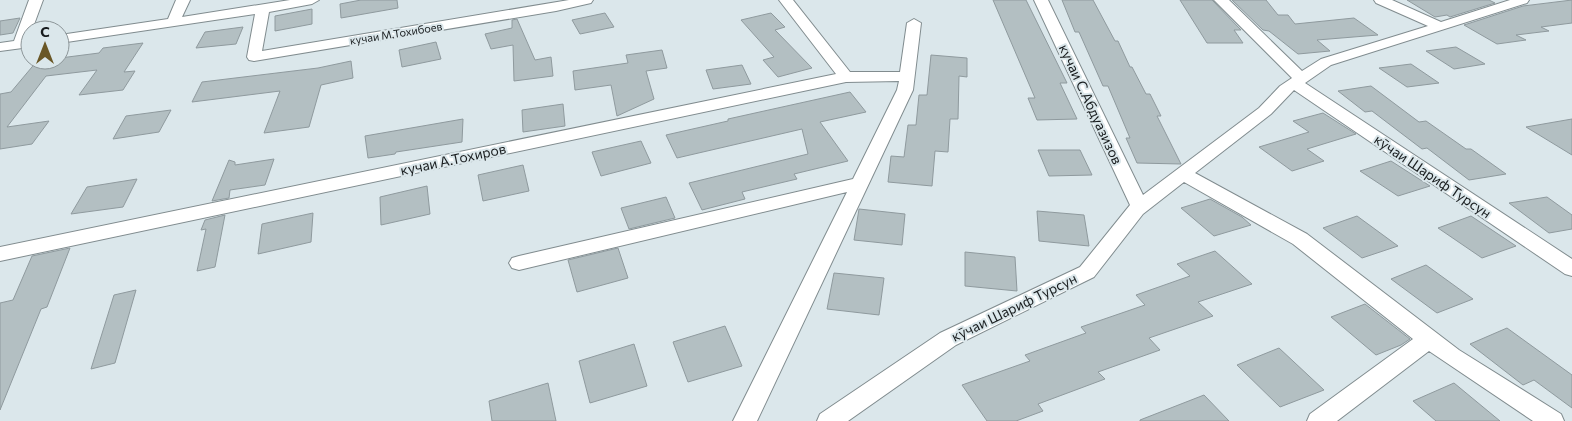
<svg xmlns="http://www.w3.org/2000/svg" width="1572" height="421" viewBox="0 0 1572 421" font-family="Commissioner,sans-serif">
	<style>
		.building { fill: #b3bfc2; stroke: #8f9a9e }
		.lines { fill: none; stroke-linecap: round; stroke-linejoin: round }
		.minor-casing { stroke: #818c8f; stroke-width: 2 }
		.minor { fill: #fff; fill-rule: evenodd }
		.labels { text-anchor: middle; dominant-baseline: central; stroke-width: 4; stroke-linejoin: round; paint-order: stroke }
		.far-street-label { font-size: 11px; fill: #181c1e; stroke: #dbe7eb }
		.street-label { font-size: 14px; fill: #181c1e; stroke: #dbe7eb }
	</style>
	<rect width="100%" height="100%" fill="#dbe7eb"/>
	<path class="building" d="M361,0H397L398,8L341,18L340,4Z
		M993,0H1026L1067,83H1060L1077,119L1037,120L1028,98H1035Z
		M1062,0H1093L1115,41H1118L1130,67H1132L1146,94H1150L1161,116H1157L1181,164L1137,163L1126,138H1130L1108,86H1103L1079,32H1075Z
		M1180,0H1212L1241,30H1234L1243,43H1207Z
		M1232,0H1266L1278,15H1288L1295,24L1354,18L1378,35L1317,40L1330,51L1298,54L1269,31L1263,30Z
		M1407,0H1489L1495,3L1450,17L1447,15L1435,17Z
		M1572,0V23L1541,27L1549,31L1516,35L1526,40L1497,44L1464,25L1523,6Z
		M312,9V24L275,31V16Z
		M605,13L614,27L580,34L572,20Z
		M771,13L785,27L775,30L812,68L778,77L763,60L774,57L741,20Z
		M20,18L13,33L0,35V21Z
		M517,19L535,60L551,57L553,76L514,81L513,45L491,49L485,34L512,28V20Z
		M243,27L236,44L196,48L205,32Z
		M436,42L441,59L402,67L399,50Z
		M143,43L124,72L135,71L123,90L79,95L97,70L46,76L7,127L49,121L32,144L0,149V94L11,92L37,61L60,60V58L99,53L103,48Z
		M1456,47L1485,64L1454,69L1426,51Z
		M662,50L667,68L646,71L654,99L617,116L611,85L575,90L573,71L628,63L626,55Z
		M931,55L967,58V77L959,76L958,119H950L948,152L935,151L932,186L888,182L891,156L904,157L908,125H916L919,95H927Z
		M351,61L353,78L321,85L309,127L264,133L280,91L192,102L202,82L318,68Z
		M1411,64L1439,83L1407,87L1379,68Z
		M742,65L751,84L713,89L706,70Z
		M1371,86L1419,122L1426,121L1466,149H1471L1506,174L1469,180L1427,148L1422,149L1372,111L1365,112L1338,91Z
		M850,92L866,112L820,122L848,161L794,174L797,179L742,192L745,199L702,210L689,183L808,154L802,129L677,158L666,135L728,121V119Z
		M563,104L565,126L523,132L522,110Z
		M171,110L159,132L113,139L126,116Z
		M1323,113L1356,134L1307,149L1324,161L1292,171L1259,147L1309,132L1293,121Z
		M463,119L462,142L396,152L395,154L368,158L365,136Z
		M1572,119V155L1526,127Z
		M641,141L651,163L601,176L592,152Z
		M1038,150H1080L1092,175L1049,176Z
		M274,159L265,185L230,190L229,198L212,201L229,160L235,162V165Z
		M1391,161L1430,186L1398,196L1360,171Z
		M523,165L529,191L483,201L478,175Z
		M137,179L123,207L71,214L87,187Z
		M427,186L430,214L381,225L380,197Z
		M666,197L675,218L629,229L621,208Z
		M1547,197L1572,215V229L1549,233L1509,203Z
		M1210,199L1242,217L1251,225L1214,236L1181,208Z
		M859,209L905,214L902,245L854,240Z
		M1037,211L1084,215L1089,246L1039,241Z
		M313,213L311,242L258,254L262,224Z
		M225,215L215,267L197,271L206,229L201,230L205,220Z
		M1357,216L1398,246L1362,258L1323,228Z
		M1471,216L1516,246L1482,258L1438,228Z
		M70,248L47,307L41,309L0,410V303L13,300L32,256Z
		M618,248L628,278L577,292L568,260Z
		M1215,251L1252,284L1198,302L1213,316L1149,338L1160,350L1098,372L1105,379L1038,404L1043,411L1016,421H987L962,385L1030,361L1025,355L1086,333L1081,327L1145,305L1136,295L1190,276L1177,264Z
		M965,252L1015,257L1017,291L965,286Z
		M1426,265L1473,299L1437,313L1391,279Z
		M834,273L884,278L879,315L827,309Z
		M136,290L115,363L91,369L114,295Z
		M1365,304L1410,339L1401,345L1376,355L1331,317Z
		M725,326L742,366L688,382L673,342Z
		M1507,328L1572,375V408L1534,380L1523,385L1470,344Z
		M634,344L647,386L590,403L579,361Z
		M1279,348L1324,390L1280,407L1237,365Z
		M548,383L556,421H492L489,401Z
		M1454,383L1500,421H1436L1413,401Z
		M1204,395L1229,421H1140V420Z"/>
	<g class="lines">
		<g class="minor-casing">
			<path id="minor" d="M29,0H43L32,30H30V47L0,51V43L14,41Z
				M176,0H190L182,17L290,0H319L312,4L269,12L262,51L569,0H593L591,3L556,11L254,61L249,60L247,57L255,14L60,43V35L168,19Z
				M779,0H793L850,72H900L907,23L914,19L921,23L913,90L757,421H733L847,192L519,270L512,268L509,263L512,258L519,256L853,179L897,90L899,81L846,82L0,261V247L836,74Z
				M1034,0H1048L1143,195L1259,108L1280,86L1292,78L1214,0H1229L1302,71L1321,59L1428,26L1376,3L1374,0H1392L1441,22L1510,0H1529L1527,3L1331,65L1305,83L1572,259V276L1565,274L1294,90L1271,114L1195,173L1307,234L1459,350L1561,414L1564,421H1533L1429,351L1337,421H1307L1310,414L1413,339L1293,244L1184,182L1143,214L1094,277L956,345L848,421H817L820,414L940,333L1080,267L1130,205Z"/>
		</g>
		<use href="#minor" class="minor"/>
	</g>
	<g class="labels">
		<g class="far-street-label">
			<text transform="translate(396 33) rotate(-9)">кучаи М.Тохибоев</text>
		</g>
		<g class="street-label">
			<text transform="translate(1091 104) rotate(65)">кучаи С.Абдуазизов</text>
			<text transform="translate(453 159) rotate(-12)">кучаи А.Тохиров</text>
			<text transform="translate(1433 176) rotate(34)">кӯчаи Шариф Турсун</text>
			<text transform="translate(1014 307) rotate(-26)">кӯчаи Шариф Турсун</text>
		</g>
	</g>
	<g transform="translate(45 45)"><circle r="24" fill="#dbe7eb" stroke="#8d9699"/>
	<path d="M0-4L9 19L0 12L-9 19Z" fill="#6a5726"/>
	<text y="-8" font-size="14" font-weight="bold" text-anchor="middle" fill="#181c1e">С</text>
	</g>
</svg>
